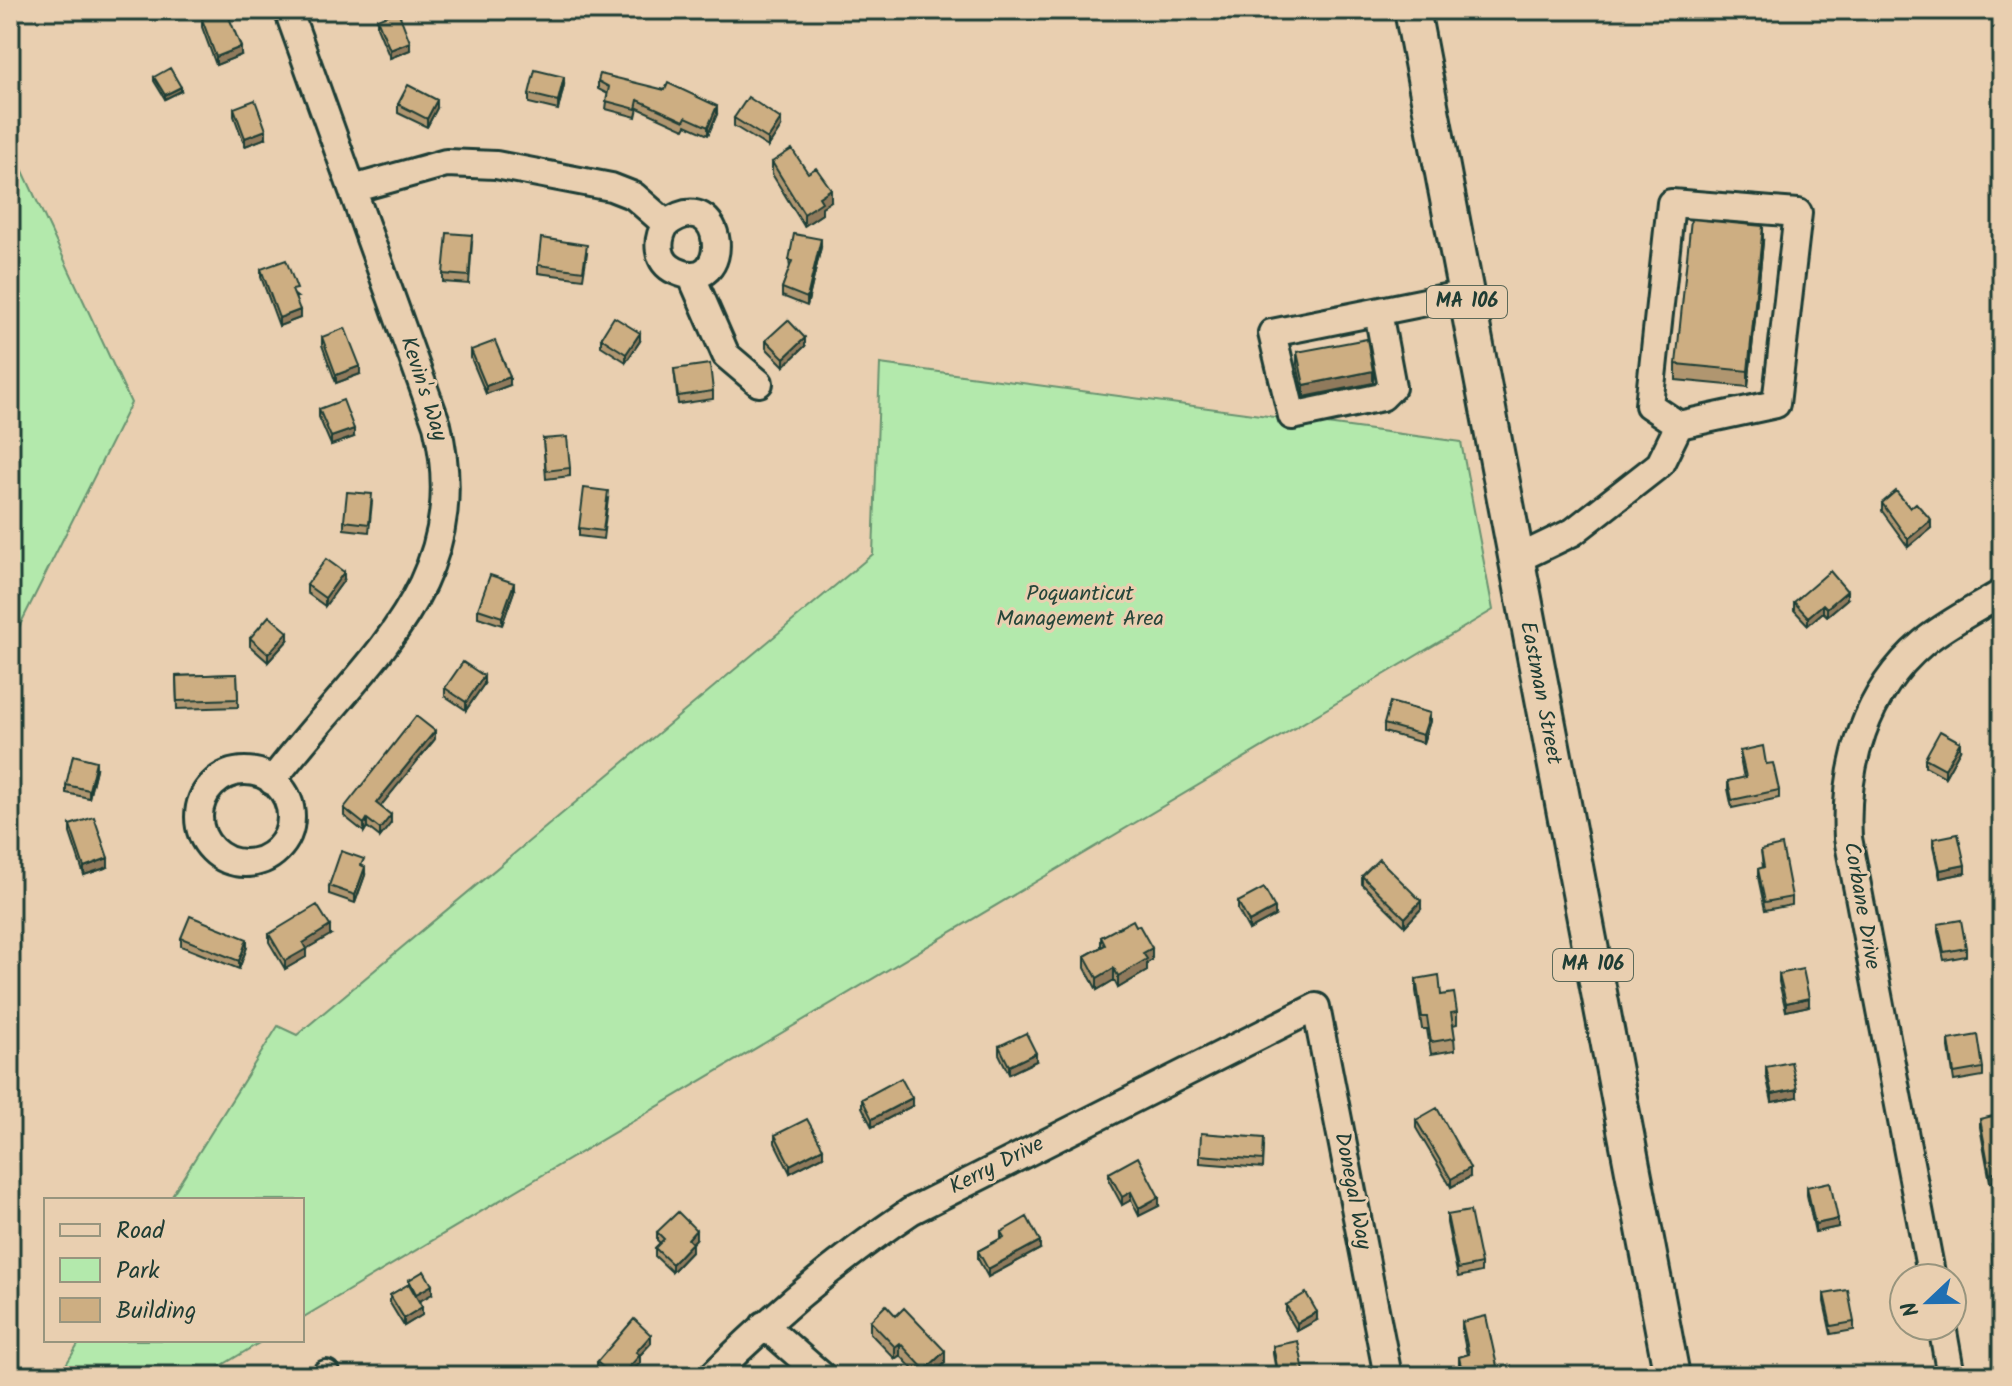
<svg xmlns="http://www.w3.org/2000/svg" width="2012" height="1386" viewBox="0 0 2012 1386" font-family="Kalam,sans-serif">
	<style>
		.green { fill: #b3e9ac; stroke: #699370; stroke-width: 2 }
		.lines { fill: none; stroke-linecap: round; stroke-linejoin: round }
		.minor-casing { stroke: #1f3d34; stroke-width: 32 }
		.major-casing { stroke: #1f3d34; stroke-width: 40 }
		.minor { stroke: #e9cfb0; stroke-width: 26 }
		.major { stroke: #e9cfb0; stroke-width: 34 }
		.wall { fill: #b09670; stroke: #1f3d34; stroke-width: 2 }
		.shaded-wall { fill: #907a5b; stroke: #1f3d34; stroke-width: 2 }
		.building { fill: #cdae82; stroke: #1f3d34; stroke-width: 2 }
		.labels { text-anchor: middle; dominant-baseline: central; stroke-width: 6; stroke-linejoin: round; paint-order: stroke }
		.shield { fill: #e9cfb0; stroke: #5c6959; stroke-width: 2 }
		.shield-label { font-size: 20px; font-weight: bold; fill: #1f3d34 }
		.street-label { font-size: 22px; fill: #1f3d34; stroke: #e9cfb0 }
		.park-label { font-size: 22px; fill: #26463a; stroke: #e9cfb0 }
	</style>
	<rect width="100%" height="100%" fill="#e9cfb0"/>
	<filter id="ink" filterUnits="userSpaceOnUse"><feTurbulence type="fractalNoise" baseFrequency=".0125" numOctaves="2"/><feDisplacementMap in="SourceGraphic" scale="16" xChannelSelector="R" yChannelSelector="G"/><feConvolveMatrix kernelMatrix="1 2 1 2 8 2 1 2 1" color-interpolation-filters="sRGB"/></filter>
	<g filter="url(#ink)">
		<path class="green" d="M10,143L131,403L10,645Z
			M880,364L1461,442L1493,610L302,1318V1200H169L278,1026L297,1035L873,554Z
			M81,1340H264L204,1376H59Z"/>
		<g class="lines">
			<g class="minor-casing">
				<path id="minor" d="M353,189L446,163L496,165L611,187L634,196L666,224C726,179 735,298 676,271C656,262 656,240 666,224
					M691,275L726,355L759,383
					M1378,312L1392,387L1382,397L1292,416L1272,333L1465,294
					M1515,560L1573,532L1660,464L1679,425L1776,404L1798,213L1671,203L1649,405L1679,425
					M199 817a46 46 0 1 1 92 0a46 46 0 1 1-92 0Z
					M272,781C360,663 476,588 437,425L288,10
					M1932,1278L1848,838C1844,766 1865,692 1923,643C1947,623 1976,609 2002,593
					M764,1325L822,1376
					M1942,1326L1951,1376
					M326,1374L327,1376
					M712,1376C774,1314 838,1260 911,1211L1316,1007L1388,1376"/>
			</g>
			<g class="major-casing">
				<path id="major" d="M1412,10L1672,1376"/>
			</g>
			<use href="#minor" class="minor"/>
			<use href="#major" class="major"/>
		</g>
		<path class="wall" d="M202,19L241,55L216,65L202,27Z
			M377,19L410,50L390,58L377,27Z
			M154,77L181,91L165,99L154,81Z
			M598,81L717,114L708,135L686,125L684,129L638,108L636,117L606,109L608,94L598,89Z
			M564,85L558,110L529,103V94Z
			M398,104L437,108L427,127L398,113Z
			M234,108L266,138L245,146L234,116Z
			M734,118L781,127L768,147L734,126Z
			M772,162L808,173L831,201L822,207V214L804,226L772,174Z
			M1763,242L1748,387L1676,380V364Z
			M472,243L469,284L443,282V274Z
			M821,247L807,306L782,296V288L790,268L789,260Z
			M587,253L583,279L538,273V265Z
			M261,269L297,297H295L300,318L279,326L261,277Z
			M322,337L360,374L336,383L322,345Z
			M601,338L640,341L626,362L601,346Z
			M766,340L805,346L784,366L766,348Z
			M471,350L510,385L486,394L471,358Z
			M1297,352L1373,383L1304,397L1297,364Z
			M674,369L713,391V399L678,404Z
			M319,409L354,437L331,445L319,417Z
			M543,439L570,468V476L546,479Z
			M2002,469V495L1994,482V474Z
			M608,499L603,539L579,536V528Z
			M372,502L369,532L344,529V521Z
			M1882,503L1910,508L1931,528L1908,547L1882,511Z
			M344,580L325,606L307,593V585Z
			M514,591L502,625L478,617V609Z
			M1847,599L1827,616L1823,612L1808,625L1794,610V602Z
			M250,638L288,640L268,662L250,646Z
			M237,674L238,707L177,709L176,676Z
			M484,684L466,710L445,696V688Z
			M1430,721L1423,743L1384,732V724Z
			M435,739L380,806L391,823L380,837L367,827L364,832L344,816V808Z
			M1960,750L1945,777L1925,766V758Z
			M1740,751L1766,764L1779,790V798L1732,808L1728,789V781L1744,778L1740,759Z
			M96,769L89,798L66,793V785Z
			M70,825L108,867L84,875L70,833Z
			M1933,839L1965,873L1940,878L1933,847Z
			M1761,850L1792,897V905L1765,910L1758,877V869L1763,868Z
			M365,875L355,903L329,894V886Z
			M1362,876L1421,909L1405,926L1362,884Z
			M1238,902L1275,916L1249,930L1238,910Z
			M1938,924L1966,948V956L1944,960L1938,932Z
			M1136,926L1152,960L1147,963V971L1118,988L1114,980L1097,990L1085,968V956L1101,947V937Z
			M269,934L330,935L306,949V957L285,969L269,942Z
			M181,938L247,947L239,969L181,946Z
			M1779,974L1809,1006L1786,1011L1779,982Z
			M1416,979L1441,995L1457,1012V1024L1453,1025L1455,1050L1431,1054L1427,1029H1422L1416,991Z
			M1949,1040L1983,1068V1076L1954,1081L1949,1048Z
			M999,1046L1036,1061L1009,1074L999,1054Z
			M1766,1067L1797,1097L1772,1102L1766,1075Z
			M862,1099L912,1106L872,1127L862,1107Z
			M2002,1117V1179L1990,1182L1980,1127V1119Z
			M1416,1120L1470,1177L1451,1187L1416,1128Z
			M775,1135L823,1156L790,1173L775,1143Z
			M1264,1146L1263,1168L1200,1163V1155Z
			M1109,1173L1159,1206L1139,1216L1131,1200L1122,1205L1109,1181Z
			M1807,1187L1838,1227L1815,1232L1807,1195Z
			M1447,1215L1481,1264V1272L1458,1277L1447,1223Z
			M657,1232L696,1239L692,1243V1251L672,1272L655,1256V1248L660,1243L657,1240Z
			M1001,1232L1040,1249L988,1277L978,1259V1251L1001,1238Z
			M2002,1239V1302L1996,1292V1281L1999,1277L1993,1267L1992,1256V1245Z
			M409,1280L432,1294L419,1301L422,1315L404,1326L390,1303V1295L409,1284Z
			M1824,1294L1854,1322V1330L1831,1334L1824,1302Z
			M1286,1305L1317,1320L1297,1331L1286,1313Z
			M870,1321L945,1363L932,1376H919L900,1355L895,1359L870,1333Z
			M1462,1322L1497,1374L1486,1376H1461L1459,1365V1357L1467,1355L1462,1330Z
			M651,1343L640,1355V1363L628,1376H604L597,1370V1362Z
			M1273,1346L1305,1376H1277L1273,1354Z"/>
		<path class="shaded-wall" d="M410,42V50L390,58V50Z
			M241,47V55L216,65V57Z
			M564,77V85L558,110V101Z
			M181,87V91L165,99V95Z
			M437,100V108L427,127V119Z
			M717,106V114L708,135V127Z
			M781,119V127L768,147V139Z
			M266,130V138L245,146V138Z
			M831,189V201L822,207V214L804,226V214L819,197Z
			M1763,226V242L1748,387V371Z
			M821,239V247L807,306V298Z
			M300,310V318L279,326V318Z
			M640,333V341L626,362V354Z
			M805,338V346L784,366V358Z
			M360,366V374L336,383V375Z
			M1373,371V383L1304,397V385Z
			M510,377V385L486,394V386Z
			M354,429V437L331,445V437Z
			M1931,520V528L1908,547V539Z
			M344,572V580L325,606V598Z
			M514,583V591L502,625V617Z
			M1847,591V599L1827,616V608Z
			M1823,604V612L1808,625V617Z
			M288,632V640L268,662V654Z
			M484,676V684L466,710V702Z
			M1430,713V721L1423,743V735Z
			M435,731V739L376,812V803Z
			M1960,742V750L1945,777V769Z
			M96,761V769L89,798V790Z
			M391,815V823L380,837V829Z
			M367,819V827L364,832V824Z
			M108,858V867L84,875V867Z
			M1965,865V873L1940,878V870Z
			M365,867V875L355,903V895Z
			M1421,901V909L1405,926V918Z
			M1275,908V916L1249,930V922Z
			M330,926V935L306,949V957L285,969V961L303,943Z
			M247,939V947L239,969V961Z
			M1152,948V960L1147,963V971L1118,988V976L1143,953Z
			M1114,968V980L1097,990V978Z
			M1809,998V1006L1786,1011V1003Z
			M1036,1053V1061L1009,1074V1066Z
			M1797,1089V1097L1772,1102V1094Z
			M912,1098V1106L872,1127V1119Z
			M823,1148V1156L790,1173V1165Z
			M1470,1168V1177L1451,1187V1179Z
			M2002,1171V1179L1990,1182V1174Z
			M1131,1192V1200L1122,1205V1197Z
			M1159,1197V1206L1139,1216V1208Z
			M1838,1219V1227L1815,1232V1224Z
			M696,1230V1239L688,1247V1239Z
			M1040,1241V1249L988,1277V1269Z
			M692,1243V1251L672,1272V1264Z
			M432,1285V1294L416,1303V1294Z
			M422,1307V1315L404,1326V1318Z
			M1317,1312V1320L1297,1331V1323Z
			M651,1335V1343L640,1355V1363L628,1376H621L636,1352Z
			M900,1343V1355L895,1359V1347Z
			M945,1351V1363L932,1376H925V1370Z
			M1497,1366V1374L1484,1376V1368Z"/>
		<path class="building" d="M225,10H226L241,47L216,57L202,19Z
			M398,11L410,42L390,50L377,19Z
			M170,68L181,87L165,95L154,77Z
			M535,70L564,77L558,101L529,94Z
			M600,74L665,90L668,83L717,106L708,127L686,117L684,121L638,100L636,109L606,101L609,87L598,81Z
			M408,85L437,100L427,119L398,104Z
			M748,97L781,119L768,139L734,118Z
			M255,100L266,130L245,138L234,108Z
			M792,149L808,173L816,168L831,189L819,197L822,202L804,214L772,162Z
			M1691,219L1763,226L1748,371L1676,364Z
			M447,233L472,235L469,276L443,274Z
			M794,234L821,239L807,298L782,288L792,261L789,260Z
			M541,238L587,245L583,271L538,265Z
			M286,260L297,289L292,290L300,310L279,318L261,269Z
			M614,317L640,333L626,354L601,338Z
			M788,320L805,338L784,358L766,340Z
			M345,328L360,366L336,375L322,337Z
			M1367,339L1373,371L1304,385L1297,352Z
			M495,341L510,377L486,386L471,350Z
			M710,364L713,391L678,396L674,369Z
			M343,400L354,429L331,437L319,409Z
			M567,437L570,468L546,471L543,439Z
			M2002,469V487L1994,474Z
			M584,488L608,491L603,531L579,528Z
			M1896,491L1910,508L1916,503L1931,520L1908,539L1882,503Z
			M347,492L372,494L369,524L344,521Z
			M326,559L344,572L325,598L307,585Z
			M1830,571L1847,591L1827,608L1823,604L1808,617L1794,602Z
			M490,575L514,583L502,617L478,609Z
			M269,616L288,632L268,654L250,638Z
			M463,662L484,676L466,702L445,688Z
			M237,674L238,699L177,701L176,676Z
			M1390,702L1430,713L1423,735L1384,724Z
			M416,716L435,731L376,803L391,815L380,829L367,819L364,824L344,808Z
			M1940,731L1960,742L1945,769L1925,758Z
			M1763,746L1766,764L1773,763L1779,790L1732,800L1728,781L1746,777L1740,751Z
			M73,755L96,761L89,790L66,785Z
			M94,817L108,858L84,867L70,825Z
			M1958,834L1965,865L1940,870L1933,839Z
			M1782,845L1792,897L1765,902L1758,869L1764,867L1761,850Z
			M341,851L364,859L361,865L365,867L355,895L329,886Z
			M1379,859L1421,901L1405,918L1362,876Z
			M1264,888L1275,908L1249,922L1238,902Z
			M317,905L330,926L303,943L306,949L285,961L269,934Z
			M190,916L247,939L239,961L181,938Z
			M1133,920L1136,926L1139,925L1152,948L1143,953L1147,959L1118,976L1114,968L1097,978L1085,956L1105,945L1101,937Z
			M1961,920L1966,948L1944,952L1938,924Z
			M1803,969L1809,998L1786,1003L1779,974Z
			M1439,975L1441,995L1454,993L1457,1012L1451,1013L1455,1038L1431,1042L1427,1017H1422L1416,979Z
			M1026,1033L1036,1053L1009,1066L999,1046Z
			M1978,1035L1983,1068L1954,1073L1949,1040Z
			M1791,1062L1797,1089L1772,1094L1766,1067Z
			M901,1078L912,1098L872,1119L862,1099Z
			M1437,1108L1470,1168L1451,1179L1416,1120Z
			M2001,1114L2002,1171L1990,1174L1980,1119Z
			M807,1119L823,1148L790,1165L775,1135Z
			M1201,1133L1264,1138L1263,1160L1200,1155Z
			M1138,1157L1159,1197L1139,1208L1131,1192L1122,1197L1109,1173Z
			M1830,1182L1838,1219L1815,1224L1807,1187Z
			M1470,1211L1481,1264L1458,1269L1447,1215Z
			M678,1212L696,1230L688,1239L692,1243L672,1264L655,1248L664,1239L657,1232Z
			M1027,1217L1040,1241L988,1269L978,1251L1004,1237L1001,1232Z
			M2002,1239V1271L1993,1256L1997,1253L1992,1245Z
			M424,1271L432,1285L416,1294L409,1280Z
			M2002,1274V1290L1996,1281Z
			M409,1284L422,1307L404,1318L390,1295Z
			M1848,1290L1854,1322L1831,1326L1824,1294Z
			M1306,1293L1317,1312L1297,1323L1286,1305Z
			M886,1305L896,1316L904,1308L945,1351L925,1370L900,1343L895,1347L870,1321Z
			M1486,1316L1497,1366L1484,1368L1486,1376H1463L1459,1357L1469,1354L1462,1322Z
			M634,1319L651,1335L636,1352L640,1355L621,1376H613L597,1362Z
			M1298,1341L1305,1376H1279L1273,1346Z"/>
	</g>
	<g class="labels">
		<g class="shield">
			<rect x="1427" y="286" width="80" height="32" rx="6"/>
			<rect x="1553" y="949" width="80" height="32" rx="6"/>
		</g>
		<g class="shield-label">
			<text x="1467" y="302">MA 106</text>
			<text x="1593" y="965">MA 106</text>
		</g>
		<g class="street-label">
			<text transform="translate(423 389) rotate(72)">Kevin's Way</text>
			<text transform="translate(1540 693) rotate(79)">Eastman Street</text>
			<text transform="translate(1861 906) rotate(80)">Corbane Drive</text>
			<text transform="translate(997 1166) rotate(-27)">Kerry Drive</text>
			<text transform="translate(1352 1191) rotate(79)">Donegal Way</text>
		</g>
		<g class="park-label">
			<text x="1080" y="594">Poquanticut<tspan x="1080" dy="25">Management Area</tspan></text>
		</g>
	</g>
	<rect width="2012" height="1386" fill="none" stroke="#e9cfb0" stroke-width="40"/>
	<rect x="20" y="20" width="1972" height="1346" fill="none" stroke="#1f3d34" stroke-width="3" filter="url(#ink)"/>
	<rect x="44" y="1198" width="260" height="144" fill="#e9cfb0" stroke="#98957e" stroke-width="2"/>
	<rect x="60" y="1224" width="40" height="12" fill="#e9cfb0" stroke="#98957e" stroke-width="2"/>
	<text x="116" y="1238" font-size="24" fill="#1f3d34">Road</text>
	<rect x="60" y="1258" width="40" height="24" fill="#b3e9ac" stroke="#98957e" stroke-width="2"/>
	<text x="116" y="1278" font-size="24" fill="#1f3d34">Park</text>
	<rect x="60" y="1298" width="40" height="24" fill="#cdae82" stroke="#98957e" stroke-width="2"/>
	<text x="116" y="1318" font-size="24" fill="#1f3d34">Building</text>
	<g transform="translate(1928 1302) rotate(248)"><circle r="38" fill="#e9cfb0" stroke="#98957e" stroke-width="2"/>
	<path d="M0-6L14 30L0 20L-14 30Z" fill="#1f6fb2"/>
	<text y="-12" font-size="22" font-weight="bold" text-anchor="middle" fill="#1f3d34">N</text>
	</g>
</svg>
